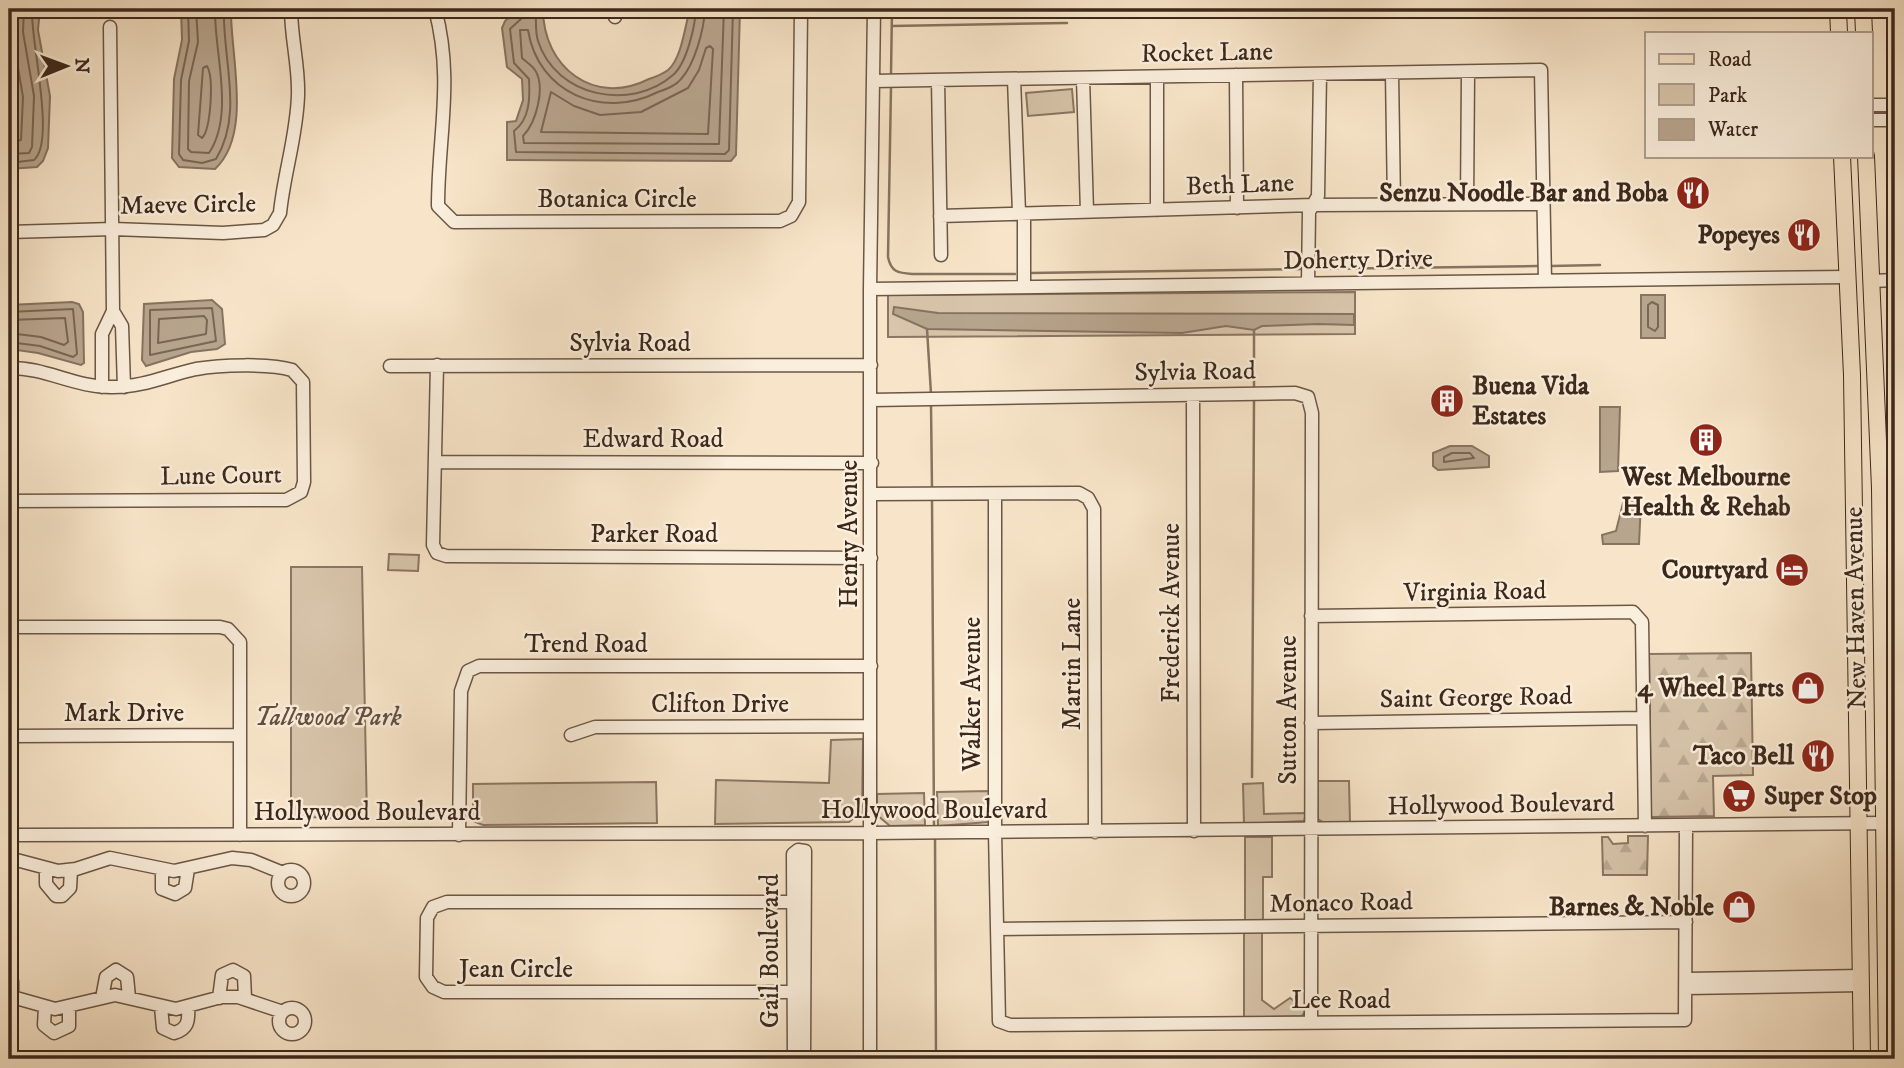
<svg xmlns="http://www.w3.org/2000/svg" width="1904" height="1068" viewBox="0 0 1904 1068" font-family="'IM FELL DW Pica',serif">
	<style>
		.green { fill: #d8c5ab; stroke: #8a7663; stroke-width: 2 }
		.forest { fill: url(#forest-firs); stroke: #8a7663; stroke-width: 2 }
		.water { fill: #b8a58e; stroke: #867360; stroke-width: 2 }
		.lines { fill: none; stroke-linecap: round; stroke-linejoin: round }
		.shore { stroke: #7a6654; stroke-width: 2 }
		.stream { stroke: #867360; stroke-width: 2.5 }
		.minor-casing { stroke: #6b5746; stroke-width: 15 }
		.major-casing { stroke: #3c281b; stroke-width: 18 }
		.minor { stroke: #faeedc; stroke-width: 12 }
		.major { stroke: #f8e5c9; stroke-width: 16 }
		.labels { text-anchor: middle; dominant-baseline: central; stroke-width: 5; stroke-linejoin: round; paint-order: stroke }
		.street-label { font-size: 26px; fill: #3c281b; stroke: #faeedc }
		.poi-label { font-size: 26px; font-weight: bold; fill: #3c281b; stroke: #faeedc; text-anchor: end }
		.park-label { font-size: 26px; font-style: italic; fill: #634f3f; stroke: #faeedc }
	</style>
	<defs>
		<pattern id="forest-firs" width="22" height="20" patternUnits="userSpaceOnUse" patternTransform="scale(1.75)"><rect width="22" height="20" fill="#d8c5ab"/><path d="M5 1l3.5 6h-7zM16 11l3.5 6h-7z" fill="#baa993"/></pattern>
	</defs>
	<rect width="100%" height="100%" fill="#f8e5c9"/>
	<filter id="stains"><feTurbulence type="fractalNoise" baseFrequency=".00286" numOctaves="4"/><feColorMatrix values="0 0 0 0 .2 0 0 0 0 .09 0 0 0 0 .02 0 0 0 .5 -.17"/></filter>
	<radialGradient id="worn" r=".72"><stop offset=".6" stop-color="#630" stop-opacity="0"/><stop offset="1" stop-color="#630" stop-opacity=".3"/></radialGradient>
	<path class="green" d="M1072,89L1074,112L1028,116L1026,93Z
		M1355,292V334L888,337V295Z
		M389,554L419,555L418,571L388,570Z
		M291,567H362L367,818L291,817Z
		M863,739L862,818L855,817L849,822L715,824L716,780L829,783L831,740Z
		M1317,781H1349L1350,823L1326,824L1318,819Z
		M656,782L657,823L483,825L473,821V784Z
		M1263,783L1264,814L1306,813L1304,821L1244,824L1243,784Z
		M990,791L989,822L938,826L937,792Z
		M924,793L925,825L890,826L877,815V794Z
		M1245,837H1272V877H1263V921H1245Z
		M1262,931V1000L1274,1009L1290,998L1306,1010L1302,1016L1244,1018V932Z"/>
	<path class="forest" d="M1751,653L1753,775L1713,776L1714,816L1651,817L1649,654Z
		M1628,836H1648L1647,875H1603L1602,837H1608L1613,844L1628,843Z"/>
	<path class="water" d="M9,9H40L38,30L50,96L48,148L43,161L37,167L9,169Z
		M181,9H231C230,54 253,134 215,169L179,167L172,158L174,79L182,40Z
		M519,9H543C543,67 594,107 649,79C655,77 663,74 668,70C682,58 685,25 690,9H740L736,155L731,161L507,160V122L516,121L523,100L522,79L507,67L502,28L505,21Z
		M1641,295H1665V338H1641Z
		M212,300L222,309L225,344L217,349L191,352L146,366L142,360L144,304Z
		M72,302L79,304L83,312L84,363L81,365L38,353L9,349V305Z
		M894,307L938,313L1354,314V325L1318,324L1262,326L1254,330L1226,326L1182,333L927,329L893,314Z
		M1600,407H1620L1618,471L1600,472Z
		M1450,446H1472L1489,456V467L1438,470L1433,466V453Z
		M1631,498L1641,502L1639,544H1603L1602,535L1616,531L1623,503Z"/>
	<g class="lines">
		<path class="shore" d="M188,9L189,41L181,80L179,154L183,160L202,163L216,159C244,113 222,58 224,9
			M196,9L198,42L189,81L188,149L191,152L209,153C235,114 214,52 215,9
			M525,9L522,18L510,29L514,63L529,79C530,98 530,119 514,131L516,152L725,154L729,150L733,9
			M536,9C536,19 535,32 538,41C556,97 631,112 673,75C687,63 695,26 696,9
			M705,9C704,29 695,64 681,79C676,86 666,89 658,92C602,120 538,93 528,30H520L522,58C526,62 532,65 535,70C546,87 536,123 523,136L524,143L719,144L724,9
			M710,46L713,49L708,134L541,132L551,92L574,106L600,115L641,112L688,88L699,70L706,48Z
			M207,66C214,77 211,129 202,138L198,135L203,68Z
			M9,143L21,140L23,97L12,33L13,9
			M9,154L29,153L32,147L34,96L23,32L24,9
			M9,163L34,160C56,141 30,39 32,9
			M1652,302L1658,305V327L1655,331L1648,327V305Z
			M212,308L216,341L150,355V310Z
			M9,312L73,309L77,354L73,357L40,346L9,342
			M204,316L207,320L206,334L158,343L159,319Z
			M9,320L65,318L68,342L64,345L41,337L9,333
			M1452,453H1470L1474,458L1444,462V457Z"/>
		<path class="stream" d="M892,26L1067,23
			M891,74L892,9
			M891,88L888,257C891,272 898,273 912,274H1015
			M1551,266L1600,265
			M1314,269L1537,266
			M1030,273L1303,269
			M927,329L931,394
			M1254,388V330
			M931,405L932,489
			M932,499L934,828
			M1252,777L1254,399
			M935,835L936,1059"/>
		<g class="minor-casing">
			<path id="minor" d="M435,9C454,79 438,136 438,206L454,222L780,221L791,216L799,202L801,9
				M615,9V17
				M110,27L113,311L122,326L124,387
				M1392,73L1394,204
				M1236,75L1237,208
				M1083,78L1087,212
				M1014,79L1019,213
				M938,80L941,255
				M873,81L1541,70L1545,281
				M1871,105H1895
				M1871,120H1895
				M1467,204L1468,72
				M1157,210V77
				M940,216L1313,205L1542,204
				M9,232L113,229L223,233L264,230L273,225L280,213C284,173 297,135 298,95C299,66 291,38 291,9
				M1872,281L1895,280
				M1308,284L1309,212L1318,196L1320,74
				M1024,286V213
				M870,289L1847,277
				M437,365L433,545L437,553L446,556L871,558
				M390,366L871,365
				M9,368C45,367 76,388 113,387C143,387 168,375 196,369C219,365 270,363 292,370L303,382L304,482L301,492L286,500L9,501
				M102,387V334L113,311
				M1193,395L1194,831
				M872,400L1295,393L1308,397L1312,413L1311,1023
				M435,462L872,463
				M1880,488H1895
				M872,494L1079,493L1088,498L1094,509L1095,832
				M995,494V832L999,1021L1010,1025L1685,1020L1686,826
				M1311,616L1633,612L1642,622L1645,826
				M9,627H220L228,629L240,642V835
				M1311,723L1642,718
				M571,735L595,727L870,726
				M9,736L240,735
				M9,835L871,833L1884,823L1895,826
				M459,835L461,691L468,671L479,666H871
				M9,858L58,871L76,869L110,858L174,871L232,858L251,860L283,873
				M46,869V884L56,896H62L70,888L71,870
				M162,870V889L175,894L185,888L188,869
				M278 883a13 13 0 1 1 26 0a13 13 0 1 1-26 0Z
				M997,929L1686,922
				M9,974L12,982V997
				M1686,979L1861,976
				M1685,988L1861,985
				M803,992H444L433,987L426,977L427,918L433,907L447,902H804
				M9,996L55,1009L115,995L176,1009L221,997H238L283,1012
				M102,998L106,977L116,970L127,977L129,997
				M219,998L222,975L233,970L244,976L245,998
				M45,1007L44,1025L54,1033L69,1026V1008
				M161,1007L163,1028L174,1033C188,1029 189,1021 188,1007
				M279 1021a13 13 0 1 1 26 0a13 13 0 1 1-26 0Z
				M794,1059L793,854L798,850L805,851L804,1059
				M870,1059V289L874,9"/>
		</g>
		<g class="major-casing">
			<path id="major" d="M1838,9L1839,33
				M1863,9L1864,33
				M1842,156L1852,375L1862,1059
				M1866,156L1880,488L1887,1059"/>
		</g>
		<use href="#minor" class="minor"/>
		<use href="#major" class="major"/>
	</g>
	<defs>
		<g id="restaurant-disc" transform="scale(1.75)"><circle r="9.5" fill="#8f2418" stroke="#faeedc"/><path d="M-5-6h1v4h1v-4h1v4h1v-4h1v5L-1.5 .5V6h-2V.5L-5-1ZM5-6V6H3V1.5H1.5Q1.5-4 5-6Z" fill="#fff"/></g>
		<g id="building-disc" transform="scale(1.75)"><circle r="9.5" fill="#8f2418" stroke="#faeedc"/><path d="M-4-6H4V6H1V3H-1V6H-4ZM-2.5-4.3h1.7v1.8h-1.7ZM.8-4.3h1.7v1.8H.8ZM-2.5-1h1.7V.8h-1.7ZM.8-1h1.7V.8H.8Z" fill="#fff"/></g>
		<g id="hotel-disc" transform="scale(1.75)"><circle r="9.5" fill="#8f2418" stroke="#faeedc"/><path d="M-6-4.5h1.5V1H6V5H4.5V3h-9V5H-6ZM-4 0a1.8 1.8 0 1 1 3.6 0ZM.5 0V-2.5h3Q6-2.5 6 0Z" fill="#fff"/></g>
		<g id="shop-disc" transform="scale(1.75)"><circle r="9.5" fill="#8f2418" stroke="#faeedc"/><path d="M-5-2.5h2.3a2.7 3.5 0 0 1 5.4 0H5L5.5 6h-11ZM-1.5-2.5h3a1.5 2.3 0 0 0-3 0Z" fill="#fff"/></g>
		<g id="supermarket-disc" transform="scale(1.75)"><circle r="9.5" fill="#8f2418" stroke="#faeedc"/><path d="M-6-5.5h2.5l.6 2H6L4.5 2H-2.5L-4.4-4H-6ZM-1.5 3.2a1.3 1.3 0 1 0 .1 0ZM3 3.2a1.3 1.3 0 1 0 .1 0Z" fill="#fff"/></g>
	</defs>
	<g fill-rule="evenodd">
		<use href="#restaurant-disc" x="1693" y="193"/>
		<use href="#restaurant-disc" x="1804" y="235"/>
		<use href="#building-disc" x="1447" y="401"/>
		<use href="#building-disc" x="1706" y="440"/>
		<use href="#hotel-disc" x="1792" y="570"/>
		<use href="#shop-disc" x="1808" y="688"/>
		<use href="#restaurant-disc" x="1818" y="756"/>
		<use href="#supermarket-disc" x="1739" y="796"/>
		<use href="#shop-disc" x="1739" y="907"/>
	</g>
	<g class="labels">
		<g class="street-label">
			<text transform="translate(1207 53) rotate(-1)">Rocket Lane</text>
			<text transform="translate(1240 185) rotate(-2)">Beth Lane</text>
			<text x="617" y="199">Botanica Circle</text>
			<text transform="translate(188 205) rotate(-1)">Maeve Circle</text>
			<text transform="translate(1358 260) rotate(-1)">Doherty Drive</text>
			<text x="630" y="343">Sylvia Road</text>
			<text transform="translate(1195 372) rotate(-1)">Sylvia Road</text>
			<text x="653" y="439">Edward Road</text>
			<text transform="translate(221 476) rotate(-1)">Lune Court</text>
			<text x="654" y="534">Parker Road</text>
			<text transform="translate(849 534) rotate(-90)">Henry Avenue</text>
			<text transform="translate(1475 592) rotate(-1)">Virginia Road</text>
			<text transform="translate(1856 608) rotate(-91)">New Haven Avenue</text>
			<text transform="translate(1171 613) rotate(-90)">Frederick Avenue</text>
			<text x="586" y="644">Trend Road</text>
			<text transform="translate(1072 664) rotate(-90)">Martin Lane</text>
			<text transform="translate(972 694) rotate(-90)">Walker Avenue</text>
			<text transform="translate(1476 698) rotate(-1)">Saint George Road</text>
			<text x="720" y="704">Clifton Drive</text>
			<text transform="translate(1288 710) rotate(-90)">Sutton Avenue</text>
			<text x="124" y="713">Mark Drive</text>
			<text transform="translate(1501 805) rotate(-1)">Hollywood Boulevard</text>
			<text x="934" y="810">Hollywood Boulevard</text>
			<text x="367" y="812">Hollywood Boulevard</text>
			<text transform="translate(1341 903) rotate(-1)">Monaco Road</text>
			<text transform="translate(770 951) rotate(-90)">Gail Boulevard</text>
			<text x="516" y="969">Jean Circle</text>
			<text x="1341" y="1000">Lee Road</text>
		</g>
		<g class="poi-label">
			<text x="1668" y="193">Senzu Noodle Bar and Boba</text>
			<text x="1780" y="235">Popeyes</text>
			<text x="1472" y="386" text-anchor="start">Buena Vida<tspan x="1472" dy="30">Estates</tspan></text>
			<text x="1706" y="477" text-anchor="middle">West Melbourne<tspan x="1706" dy="30">Health &amp; Rehab</tspan></text>
			<text x="1768" y="570">Courtyard</text>
			<text x="1784" y="688">4 Wheel Parts</text>
			<text x="1794" y="756">Taco Bell</text>
			<text x="1764" y="796" text-anchor="start">Super Stop</text>
			<text x="1714" y="907">Barnes &amp; Noble</text>
		</g>
		<g class="park-label">
			<text x="328" y="717">Tallwood Park</text>
		</g>
	</g>
	<rect width="1904" height="1068" fill="none" stroke="#f8e5c9" stroke-width="35"/>
	<rect x="10" y="10" width="1883" height="1047" fill="none" stroke="#3c281b" stroke-width="3.5"/>
	<rect x="18" y="18" width="1869" height="1033" fill="none" stroke="#3c281b" stroke-width="2"/>
	<rect x="1645" y="32" width="228" height="126" fill="#faeedc" stroke="#ae9f8f" stroke-width="2"/>
	<rect x="1659" y="54" width="35" height="10" fill="#f8e5c9" stroke="#ae9f8f" stroke-width="2"/>
	<text x="1708" y="66" font-size="21" fill="#3c281b">Road</text>
	<rect x="1659" y="84" width="35" height="21" fill="#d8c5ab" stroke="#ae9f8f" stroke-width="2"/>
	<text x="1708" y="102" font-size="21" fill="#3c281b">Park</text>
	<rect x="1659" y="119" width="35" height="21" fill="#b8a58e" stroke="#ae9f8f" stroke-width="2"/>
	<text x="1708" y="136" font-size="21" fill="#3c281b">Water</text>
	<g transform="translate(66 66) rotate(89)" stroke="#faeedc" stroke-width="5" paint-order="stroke">
	<path d="M0-5L12 26L0 18L-12 26Z" fill="#3c281b"/>
	<text y="-10" font-size="19" font-weight="bold" text-anchor="middle" fill="#3c281b">N</text>
	</g>
	<rect width="100%" height="100%" filter="url(#stains)"/>
	<rect width="100%" height="100%" fill="url(#worn)"/>
</svg>
